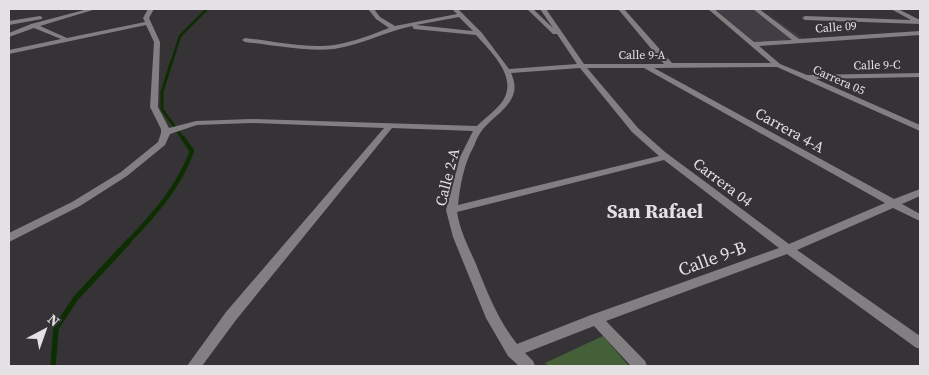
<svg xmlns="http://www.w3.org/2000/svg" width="929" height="375" viewBox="0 0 929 375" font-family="'Source Serif 4',serif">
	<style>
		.built { fill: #423c44 }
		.green { fill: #446039 }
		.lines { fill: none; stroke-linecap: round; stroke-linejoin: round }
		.stream-far3 { stroke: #0c2e00; stroke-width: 2.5 }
		.stream-far2 { stroke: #0c2e00; stroke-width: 3 }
		.stream-far1 { stroke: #0c2e00; stroke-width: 4.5 }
		.stream { stroke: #0c2e00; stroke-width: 5.5 }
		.minor { fill: #817f81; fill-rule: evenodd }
		.labels { text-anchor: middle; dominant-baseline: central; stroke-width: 4; stroke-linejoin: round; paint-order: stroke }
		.far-street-label { font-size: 12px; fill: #e3e1e3; stroke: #363336 }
		.street-label { font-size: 15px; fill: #e3e1e3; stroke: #363336 }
		.near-street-label { font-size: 18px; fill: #e3e1e3; stroke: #363336 }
		.district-label { font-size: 20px; font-weight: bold; fill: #e3e1e3; stroke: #363336 }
	</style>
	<rect width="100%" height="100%" fill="#363336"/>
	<path class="built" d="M711,9H760L804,39L754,44Z"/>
	<path class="green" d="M603,336L629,366H549L545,363Z"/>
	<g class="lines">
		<path class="stream-far3" d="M172,61L180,36L207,9"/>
		<path class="stream-far2" d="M172,60L162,92V109L184,140"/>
		<path class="stream-far1" d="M128,242C154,215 179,187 192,151L183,138"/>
		<path class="stream" d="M53,366L56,328L76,298L129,241"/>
		<path class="minor" d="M88,9H96L40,26L67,38L145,22L143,18L148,9H154L149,18L160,42L158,107L169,128L196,121L251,119L477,126C485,118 495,111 502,102C519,78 492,53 476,35L414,29L412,26C385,32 361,45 334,49C308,52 272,45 245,42L242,40L245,38C272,41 308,49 334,45C353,42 371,35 389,28L376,19L368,9H374L380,17L395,26L457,14L452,9H458L482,33L509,69L577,64L557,34H553L527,9H533L553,28L540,9H546L584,64H664L618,9H624L672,63H771L708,9H714L754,42L792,40L753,9H759L799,39L920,31V35L759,46L780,64L807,75L920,73V77L816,79L920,125V131L777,67L654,68L894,199L920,189V196L902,204L920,214V221L893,208L797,250L920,336V349L915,347L787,254L606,321L645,361L647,366H631L594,326L525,353L533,361L535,366H519L508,356L486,318L453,237L446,210L460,157L473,131L392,128L236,320L202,366H187L226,312L384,128L251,123L197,125L170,134L165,145L127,176L80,206L9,242V233L72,202L121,172L158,142L161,133V129L150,107L154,42L146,25L9,54V50L61,39L34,28L9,37V33L31,24ZM459,17L473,31L416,25ZM580,68L632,132L659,156L458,205C460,186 464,163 474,146C476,140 479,134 483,129C498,112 524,100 511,73ZM587,68H644L885,203L789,244L665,152L638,128ZM664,160L779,248L591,315L517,344C498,320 487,292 476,264C468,246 460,231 457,212Z
			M891,9H898L920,20V24L805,20L802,18L805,16L911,20Z
			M40,16L42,17V19L9,25V21Z"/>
	</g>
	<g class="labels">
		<g class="far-street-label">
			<text transform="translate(836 27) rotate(-4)">Calle 09</text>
			<text x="642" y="55">Calle 9-A</text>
			<text transform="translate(877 65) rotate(-1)">Calle 9-C</text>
			<text transform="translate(839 80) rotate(24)">Carrera 05</text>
		</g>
		<g class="street-label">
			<text transform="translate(790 130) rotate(29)">Carrera 4-A</text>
			<text transform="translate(447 177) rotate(-76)">Calle 2-A</text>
			<text transform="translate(723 182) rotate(37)">Carrera 04</text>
		</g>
		<g class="near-street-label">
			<text transform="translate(712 258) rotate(-20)">Calle 9-B</text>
		</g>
		<g class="district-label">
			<text x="655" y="211">San Rafael</text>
		</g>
	</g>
	<rect width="929" height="375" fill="none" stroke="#e3e1e3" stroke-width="20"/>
	<g transform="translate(45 330) rotate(41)" stroke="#363336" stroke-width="4" paint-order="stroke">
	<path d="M0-4L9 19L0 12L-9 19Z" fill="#e3e1e3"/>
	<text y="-8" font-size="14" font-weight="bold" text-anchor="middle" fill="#e3e1e3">N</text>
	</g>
</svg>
